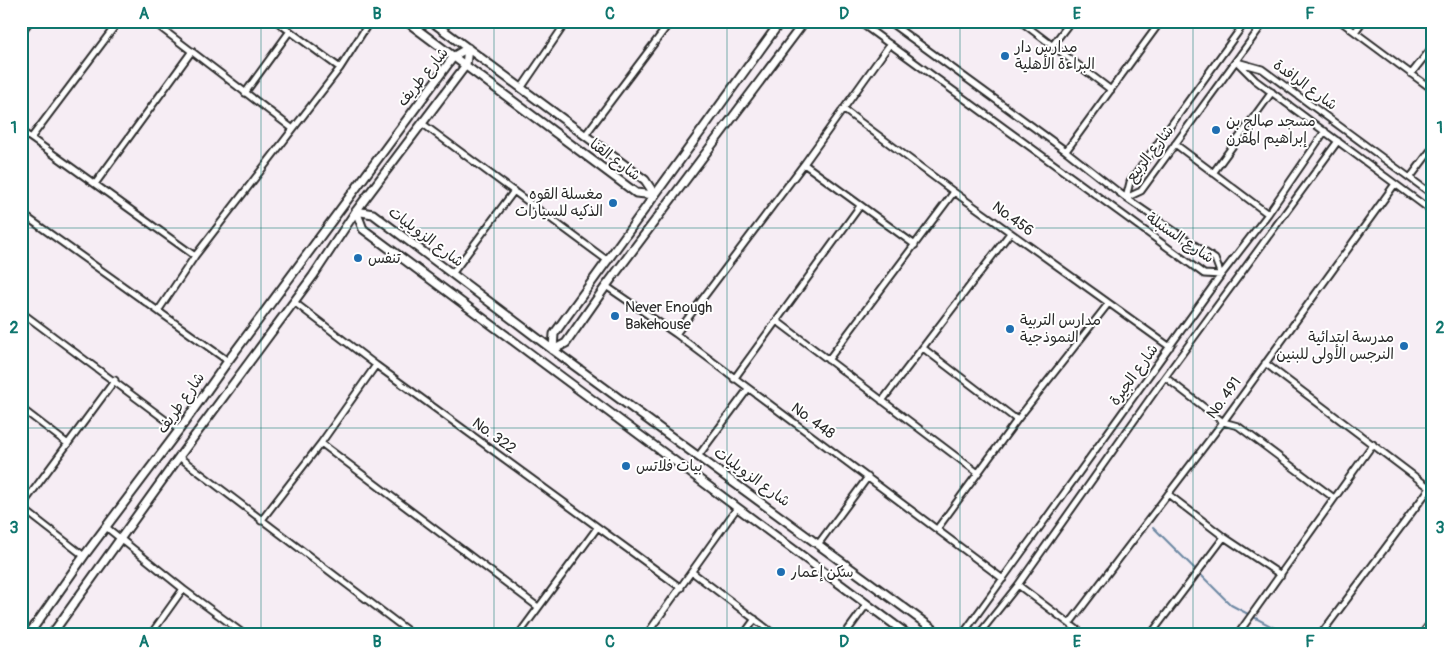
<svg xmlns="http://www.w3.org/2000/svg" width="1454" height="655" viewBox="0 0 1454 655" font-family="Pangolin,'Playpen Sans Arabic',sans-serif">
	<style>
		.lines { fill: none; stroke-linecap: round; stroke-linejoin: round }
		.stream { stroke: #6c87a2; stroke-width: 2 }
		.minor-casing { stroke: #2b2b2b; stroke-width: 9 }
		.tertiary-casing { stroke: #2b2b2b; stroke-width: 11 }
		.secondary-casing { stroke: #2b2b2b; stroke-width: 11 }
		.minor { stroke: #fff; stroke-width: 5 }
		.tertiary { stroke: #fff; stroke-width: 7 }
		.secondary { stroke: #fff; stroke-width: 8 }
		.grid { fill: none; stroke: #0f766e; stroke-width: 1; stroke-opacity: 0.55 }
		.poi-dot { fill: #1f6fb2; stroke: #fff; stroke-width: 2 }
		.labels { text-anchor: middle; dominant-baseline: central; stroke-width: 4; stroke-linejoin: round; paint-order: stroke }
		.poi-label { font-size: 15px; fill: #2b2b2b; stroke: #fff; text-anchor: start }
		.street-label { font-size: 15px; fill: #2b2b2b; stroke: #fff }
		.neatline { fill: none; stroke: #0f766e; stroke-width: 2 }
		.grid-label { font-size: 16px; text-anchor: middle; font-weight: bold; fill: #0f766e }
	</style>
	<rect width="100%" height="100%" fill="#f6edf4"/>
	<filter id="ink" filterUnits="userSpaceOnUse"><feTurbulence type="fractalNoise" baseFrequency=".02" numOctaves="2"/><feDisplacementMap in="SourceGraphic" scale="10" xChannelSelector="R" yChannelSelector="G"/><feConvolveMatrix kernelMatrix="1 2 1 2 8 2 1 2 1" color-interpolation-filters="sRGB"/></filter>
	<g filter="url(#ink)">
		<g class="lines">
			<path class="stream" d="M1153,527L1231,605L1286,634"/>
			<g class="minor-casing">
				<path id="minor" d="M152,21L293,129
					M276,21L340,68
					M858,21L1204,274L1221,275L1215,259L1126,198L1066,151L888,21
					M1020,21L1111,90
					M1340,21L1433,90
					M1355,32L1363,21
					M21,33L30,21
					M1052,46L1071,21
					M1237,62L1255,80L1433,212
					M1237,62L1262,69L1433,195
					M1411,74L1433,46
					M522,87L567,21
					M245,93L290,31
					M843,109L954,192L1170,347
					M423,124L608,261
					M21,131L195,256
					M586,134L671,21
					M31,138L119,21
					M1175,144L1268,214
					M1066,151L1161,21
					M804,164L915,245
					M1213,173L1272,92
					M1410,178L1433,147
					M95,184L192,51
					M1126,198L1141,191L1265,21
					M1126,198L1130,182L1246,21
					M21,213L228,361
					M452,274L514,191
					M606,286L676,334L1003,579
					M294,302L376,365L681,588
					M158,311L195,256L340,68L370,21
					M21,312L179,430
					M777,321L978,473
					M676,334L804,164L890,44
					M923,348L1017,420
					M828,360L954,192
					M1265,363L1430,488
					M1165,377L1223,422L1238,426L1334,498
					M734,379L860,206
					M882,401L1010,233
					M21,408L68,444
					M321,443L538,607
					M699,455L748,389
					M179,457L412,634
					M1168,494L1224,537L1281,575
					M21,507L115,380
					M21,507L84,556
					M261,521L321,443L376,365
					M106,527L183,589L244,634
					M937,529L1017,420L1108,304
					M819,543L868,477
					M692,572L774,634
					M1018,585L1083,634
					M1070,623L1223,422L1395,184
					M151,634L183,589
					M519,634L597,528
					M647,634L737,508
					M744,634L755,619
					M845,634L867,604
					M963,634L1221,275L1268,214L1325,131
					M979,634L1018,585L1165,377L1338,141
					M1151,634L1224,537
					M1238,634L1373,444
					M1321,634L1433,484"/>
			</g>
			<g class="tertiary-casing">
				<path id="tertiary" d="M406,21L636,193L655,195
					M431,21L645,180L655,195
					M356,211L373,214L553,350L940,634
					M356,211L363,229L907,634
					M553,350L566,343L606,286L805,21
					M553,350L554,334L781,21
					M29,634L84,556L179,430L228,361L454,56L468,48
					M52,634L179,457L313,276L356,211L466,65L468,48"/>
			</g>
			<g class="secondary-casing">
				<path id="secondary" d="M1423,634L1433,621"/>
			</g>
			<use href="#minor" class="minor"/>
			<use href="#tertiary" class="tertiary"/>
			<use href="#secondary" class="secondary"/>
		</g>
	</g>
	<path class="grid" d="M261,21V634M494,21V634M727,21V634M960,21V634M1193,21V634M21,228H1433M21,428H1433"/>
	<g class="poi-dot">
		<circle cx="1005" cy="56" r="5"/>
		<circle cx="1216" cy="130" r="5"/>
		<circle cx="613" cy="203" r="5"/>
		<circle cx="358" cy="258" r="5"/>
		<circle cx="615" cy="316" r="5"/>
		<circle cx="1010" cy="329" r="5"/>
		<circle cx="1404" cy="346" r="5"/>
		<circle cx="626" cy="466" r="5"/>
		<circle cx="781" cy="572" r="5"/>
	</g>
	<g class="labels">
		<g class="poi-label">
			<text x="1015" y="47">مدارس دار<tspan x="1015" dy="17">البراءة الأهلية</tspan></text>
			<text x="1226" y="121">مسجد صالح بن<tspan x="1226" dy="17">إبراهيم المقرن</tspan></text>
			<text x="603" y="194" text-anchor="end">مغسلة القوه<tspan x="603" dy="17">الذكيه للسيارات</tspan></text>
			<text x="368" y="258">تنفس</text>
			<text x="625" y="307">Never Enough<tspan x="625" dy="17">Bakehouse</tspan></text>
			<text x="1020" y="320">مدارس التربية<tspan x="1020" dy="17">النموذجية</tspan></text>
			<text x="1394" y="337" text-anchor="end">مدرسة ابتدائية<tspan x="1394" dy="17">النرجس الأولى للبنين</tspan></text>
			<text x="636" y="466">بيات فلاتس</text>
			<text x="791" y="572">سكن إعمار</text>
		</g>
		<g class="street-label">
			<text transform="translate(423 77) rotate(-51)">شارع طريف</text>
			<text transform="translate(1305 85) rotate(36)">شارع الرافدة</text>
			<text transform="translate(1150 154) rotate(-52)">شارع الربيع</text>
			<text transform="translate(615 160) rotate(37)">شارع القنا</text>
			<text transform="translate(1013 219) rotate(36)">No.456</text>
			<text transform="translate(426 237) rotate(37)">شارع الزويليات</text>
			<text transform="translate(1180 238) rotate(34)">شارع السنبلة</text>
			<text transform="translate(1134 375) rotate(-54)">شارع الجيرة</text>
			<text transform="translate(1224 398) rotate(-54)">No. 491</text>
			<text transform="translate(181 403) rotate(-55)">شارع طريف</text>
			<text transform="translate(813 421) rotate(36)">No. 448</text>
			<text transform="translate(494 436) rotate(36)">No. 322</text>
			<text transform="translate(752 477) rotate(36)">شارع الزويليات</text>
		</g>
	</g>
	<rect width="1454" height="655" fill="none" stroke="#fff" stroke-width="55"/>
	<rect x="28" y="28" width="1398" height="600" class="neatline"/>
	<g class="grid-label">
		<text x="144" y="19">A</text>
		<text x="377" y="19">B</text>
		<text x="610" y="19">C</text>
		<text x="844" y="19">D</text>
		<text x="1077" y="19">E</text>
		<text x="1310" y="19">F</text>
		<text x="14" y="133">1</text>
		<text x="1440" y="133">1</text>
		<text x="14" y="333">2</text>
		<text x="1440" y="333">2</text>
		<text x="14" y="533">3</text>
		<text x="1440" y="533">3</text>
		<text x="144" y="647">A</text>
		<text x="377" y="647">B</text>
		<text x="610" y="647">C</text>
		<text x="844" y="647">D</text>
		<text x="1077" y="647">E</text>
		<text x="1310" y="647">F</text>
	</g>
</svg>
